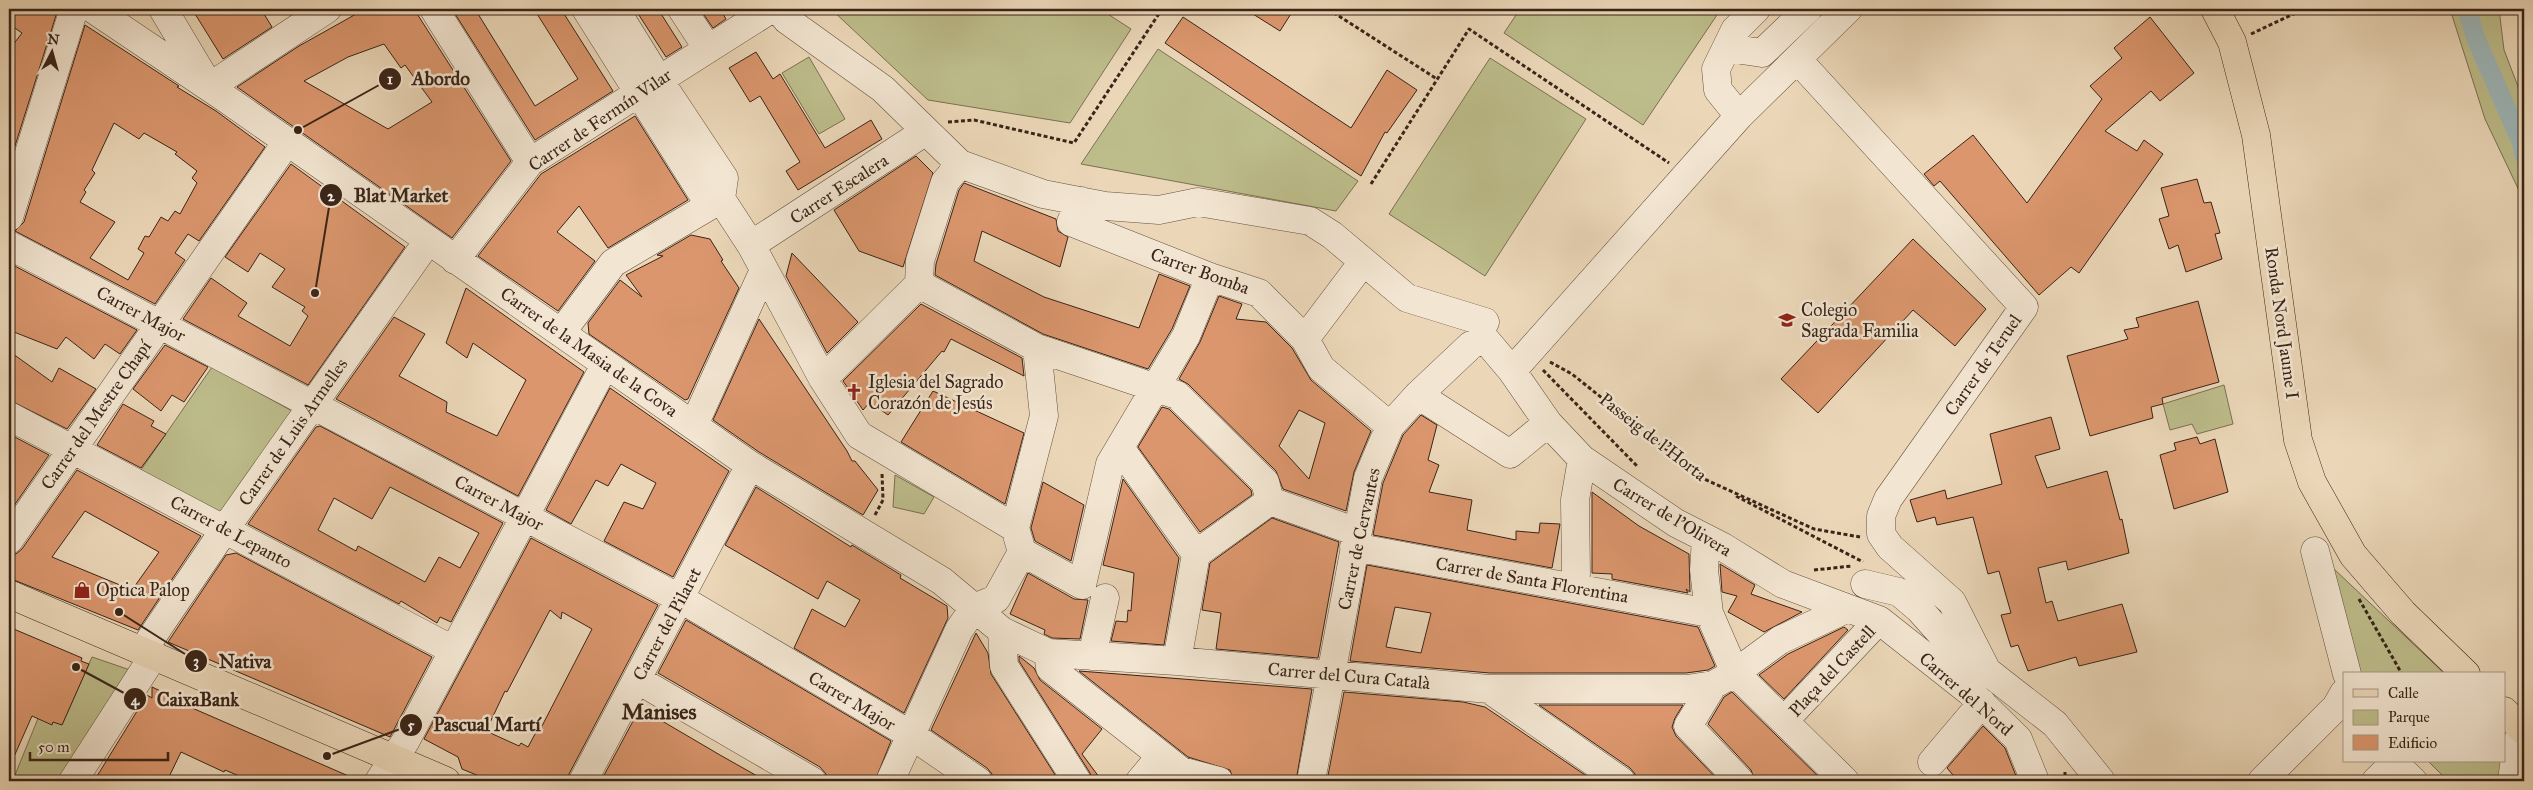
<svg xmlns="http://www.w3.org/2000/svg" width="2533" height="790" viewBox="0 0 2533 790" font-family="'IM FELL Great Primer',serif">
	<style>
		.green { fill: #bdbd8b; stroke: #7b7052 }
		.lines { fill: none; stroke-linecap: round; stroke-linejoin: round }
		.canal { stroke: #9db7ba; stroke-width: 19 }
		.building { fill: #db966d; stroke: #392418; fill-rule: evenodd }
		.minor-casing { stroke: #665140; stroke-width: 29 }
		.major-casing { stroke: #392418; stroke-width: 29 }
		.path { stroke: #392418; stroke-width: 3; stroke-dasharray: 4 2.5; stroke-linecap: butt }
		.minor { stroke: #f2e5d1; stroke-width: 28 }
		.major { stroke: #ebd7b8; stroke-width: 28 }
		.labels { text-anchor: middle; dominant-baseline: central; stroke-width: 5; stroke-linejoin: round; paint-order: stroke }
		.street-label { font-size: 18px; fill: #392418; stroke: #f2e5d1 }
		.poi-label { font-size: 18px; fill: #392418; stroke: #f2e5d1; text-anchor: start }
		.district-label { font-size: 22px; font-weight: bold; fill: #392418; stroke: #f2e5d1 }
		.leader { fill: none; stroke: #392418; stroke-width: 2 }
		.callout-dot { fill: #392418; stroke: #f2e5d1; stroke-width: 2 }
		.mark-label { font-size: 15px; text-anchor: middle; font-weight: bold; fill: #fff }
		.callout-label { font-size: 19px; text-anchor: middle; font-weight: bold; fill: #392418; stroke: #f2e5d1; stroke-width: 5; stroke-linejoin: round; paint-order: stroke }
	</style>
	<rect width="100%" height="100%" fill="#ebd7b8"/>
	<filter id="stains"><feTurbulence type="fractalNoise" baseFrequency=".004" numOctaves="4"/><feColorMatrix values="0 0 0 0 .2 0 0 0 0 .09 0 0 0 0 .02 0 0 0 .5 -.17"/></filter>
	<radialGradient id="worn" r=".72"><stop offset=".6" stop-color="#630" stop-opacity="0"/><stop offset="1" stop-color="#630" stop-opacity=".3"/></radialGradient>
	<path class="green" d="M831,9H1100L1131,29L1070,123L928,100Z
		M1520,9H1721L1643,125L1504,33Z
		M2450,9H2499L2504,50L2524,102V201L2485,119Z
		M1158,49L1358,181L1336,211L1081,164Z
		M809,57L845,119L819,134L782,73Z
		M1490,58L1586,119L1485,276L1389,214Z
		M212,367L292,411L221,513L141,470Z
		M2224,385L2233,424L2197,434L2192,424L2170,430L2163,404Z
		M895,475L934,497L924,514L893,507Z
		M2315,551L2445,674H2347Z
		M92,657L136,672L63,781L13,780L39,716L62,725Z
		M2504,730L2517,742L2524,781H2448L2428,761H2504Z"/>
	<g class="lines">
		<path class="canal" d="M2467,9L2476,39L2522,144L2524,156"/>
	</g>
	<path class="building" d="M9,9H58L9,165V50L22,33L9,24Z
		M192,9H261L272,27L223,59Z
		M365,9H414L511,161L452,238L237,87L299,46ZM384,44L401,68L405,65L432,102L388,129L304,81L348,57Z
		M452,9H475L535,106L578,79L534,9H561L613,91L535,140Z
		M635,9H658L682,47L666,57Z
		M700,9H720L726,19L713,28Z
		M1245,9H1294L1280,31Z
		M1183,17L1351,128L1387,70L1417,90L1387,133L1385,132L1361,176L1165,43Z
		M2150,17L2194,73L2160,101L2151,91L2105,131L2137,151L2144,140L2163,154L2079,273L2071,267L2039,295L1940,181L1934,186L1924,174L1973,135L2027,203L2102,99L2090,86L2122,58L2114,48Z
		M85,25L179,86L177,87L216,111L265,147L199,241L188,234L175,253L185,260L155,304L15,231L24,222ZM114,123L139,139L144,133L177,152L175,154L197,171L192,178L197,183L180,214L175,211L168,221L161,217L149,237L145,236L138,249L144,253L128,280L90,258L115,222L80,202L86,192L84,190L95,173L92,170Z
		M756,52L773,79L780,74L825,148L871,120L882,139L798,190L786,171L800,162L760,96L750,102L729,68Z
		M635,116L688,200L608,248L579,206L557,232L595,261L558,311L478,256L541,174Z
		M916,156L933,173L903,267L859,251L834,210Z
		M291,164L405,247L308,385L183,319L211,278L247,303L238,316L290,346L308,316L302,311L305,307L272,287L285,269L260,253L248,272L225,257Z
		M2197,179L2204,203L2211,202L2220,233L2215,234L2222,259L2186,272L2178,245L2169,249L2159,219L2169,216L2161,188Z
		M964,183L1056,219L1058,231L1068,237L1060,267L982,231L974,261L1044,297L1139,328L1159,274L1190,286L1172,329L1148,369L1043,334L935,275L936,264L959,190Z
		M691,235L710,239L723,260L721,261L739,288L688,399L685,400L589,334L588,323L620,280L642,297L626,275L663,256L657,255Z
		M1913,239L1986,309L1955,346L1913,310L1818,413L1781,379Z
		M792,253L858,322L827,353L786,276Z
		M9,263L137,330L120,354L105,344L94,359L66,337L57,349L9,330Z
		M466,288L584,372L518,496L336,399L394,317L425,334L399,376L447,402L446,412L497,436L526,380L473,343L467,358L446,343Z
		M1219,296L1242,304L1236,319L1266,322L1292,348L1311,380L1371,431L1354,472L1346,511L1283,489L1276,471L1188,384L1179,379L1200,342ZM1299,410L1325,423L1309,479L1279,446Z
		M2198,301L2219,382L2162,398L2163,404L2151,407L2153,418L2090,436L2067,356L2128,339L2124,330L2139,327L2136,318Z
		M921,304L1022,358L1024,376L951,339L944,352L942,351L888,415L870,402L863,410L843,381Z
		M759,319L847,451L852,461H855L878,490L863,515L759,452L713,420Z
		M165,345L208,367L184,402L172,395L161,411L133,389Z
		M9,351L52,382L59,368L96,389L67,429L9,400Z
		M610,388L729,471L673,577L604,541L624,502L643,509L656,483L621,464L608,486L596,480L571,524L546,510Z
		M933,391L1024,433L1005,504L901,442Z
		M123,404L154,421L151,426L166,434L141,468L97,445Z
		M1162,407L1169,409L1251,490L1252,495L1200,532L1138,447Z
		M1421,415L1437,425L1428,460L1439,465L1429,492L1472,500L1467,530L1516,540V531L1539,533L1540,523L1560,524L1552,568L1373,535L1383,483L1403,435Z
		M2051,417L2060,449L2035,456L2047,488L2107,471L2120,520L2122,519L2129,553L2068,570L2066,561L2038,568L2046,603L2052,601L2058,621L2122,604L2137,652L2079,666L2076,657L2028,671L2018,645L2011,647L2001,615L2011,613L1999,571L1988,574L1973,517L1937,525L1935,517L1917,522L1910,500L1945,490L1947,499L2002,484L1990,434Z
		M320,426L503,523L451,622L440,617L437,623L401,601L399,604L248,524L316,427ZM390,487L479,533L460,568L439,557L425,582L358,546L356,551L318,530L334,498L372,519Z
		M9,434L49,455L9,513Z
		M2197,437L2200,444L2215,439L2228,492L2174,509L2160,455L2176,450L2174,443Z
		M77,470L201,536L138,630L9,578V555L16,554L22,549ZM85,511L159,552L132,590L52,557Z
		M1123,479L1179,558L1164,645L1111,641L1116,621L1127,622L1128,610L1131,611L1134,573L1103,565Z
		M1043,482L1084,505L1071,561L1035,541L1031,528Z
		M756,487L851,547L852,545L901,575L900,578L947,606L948,618L904,713L794,648L812,609L845,627L860,600L827,581L818,599L725,545Z
		M1592,492L1639,526L1689,554L1690,592L1686,589L1688,593L1612,579V574L1592,573Z
		M1272,518L1339,542L1318,658L1216,649L1221,613L1202,610L1210,563Z
		M531,538L658,605L569,774L567,781H491L462,769L458,757L424,739ZM550,610L561,619L562,612L592,629L542,726L540,725L528,747L521,743L519,746L486,731L505,691L507,692Z
		M236,553L432,657L390,737L168,642L226,555Z
		M1720,564L1755,585L1751,594L1802,612L1764,632L1728,612L1737,596L1722,592Z
		M1367,565L1698,627L1715,666L1708,670L1686,673H1490L1350,661ZM1395,607L1431,613L1421,653L1386,647Z
		M1028,573L1074,599L1088,600L1080,639L1052,638L1044,634L1045,630L1010,614Z
		M686,620L891,741L875,781H828L826,774L820,767L658,673Z
		M9,627L82,658L81,661L89,664L62,725L53,722L52,725L32,716L9,768Z
		M1844,627L1848,630L1784,699L1759,675L1788,654Z
		M976,633L988,653L991,674L1059,781H993L992,774L987,768L931,730Z
		M1019,656L1034,668L1040,680L1102,729L1082,754L1102,781H1092L1090,773L1019,661Z
		M1079,671L1312,689L1296,781H1234L1230,770L1188,757Z
		M152,687L184,702L183,704L360,781H251L225,770L224,772L181,752L167,781H94L147,695L152,698Z
		M1344,692L1463,702L1485,707L1594,781H1327Z
		M1732,692L1823,781H1755L1751,770L1708,724L1724,697Z
		M1539,705H1683L1675,718L1672,727L1676,736L1719,781H1636L1635,774L1630,768Z
		M640,708L720,755L766,781H601Z
		M1983,726L2005,748L2018,781H1958L1947,768Z"/>
	<g class="lines">
		<g class="minor-casing">
			<path id="minor" d="M93,9L225,98L750,465L942,581L1002,631L1048,653L1177,661L1489,689H1687L1713,685L1735,673L1780,640L1846,609
				M163,9L206,81
				M434,9L530,162
				M586,9L702,193L721,199L751,245L823,379L859,435L1015,528
				M615,9L659,80L724,178L721,199
				M682,9L708,49
				M778,9L787,20L883,89L960,164L1043,194L1105,206L1159,210L1198,202L1310,221L1332,235L1407,298L1485,322
				M1728,48L1762,53L1808,9
				M1797,59L2024,307L1888,499L1881,516V534L1890,547L1952,602L1987,671L2055,724L2101,781
				M209,87L327,9
				M1739,116L1718,90L1716,69L1735,30L1756,9
				M1081,201L1071,222L1210,277L1259,293L1305,339L1321,368L1390,426
				M9,217L74,9
				M9,245L681,599L911,735L978,781
				M751,245L926,131
				M455,260L530,162L771,9
				M919,284L1037,348L1044,416L1015,528L1022,552L996,599L974,608
				M561,333L613,263L721,199
				M1305,339L1363,262
				M1037,348L1177,395L1265,482L1270,501L1357,532
				M1512,371L1739,116L1848,9
				M823,379L919,284L920,261L945,182L960,164
				M1418,395L1510,454L1548,423
				M9,416L453,650
				M694,425L764,270
				M1120,448L1196,554L1177,661
				M1706,539L1704,570L1709,613L1735,673L1845,781
				M9,540L287,142
				M1354,547L1709,613
				M2315,551L2347,674
				M1022,552L1082,585L1110,464L1186,336L1210,277
				M1196,554L1270,501
				M1576,574L1575,500L1582,459
				M1865,584L1899,592L1919,609L1970,666
				M1002,631L1004,666L1077,781
				M143,650L225,529L428,241
				M1048,653L1050,668L1181,771L1219,781
				M1092,656L1105,598
				M638,680L812,781
				M1713,685L1688,726L1740,781
				M1489,689L1621,781
				M1784,721L1879,620
				M2392,761L2413,781
				M1932,762L1982,703
				M73,781L154,655
				M379,781L405,742L605,365
				M583,781L750,465
				M890,781L959,630L974,608
				M1140,781L1160,757
				M1311,781L1368,478L1390,426L1418,395L1471,345L1485,339L1512,371L1548,423L1582,459L1676,523L1723,547L1783,584L1879,620L1969,691L2018,739L2035,781
				M2262,781L2336,707L2344,693
				M2376,781L2394,763
				M2512,781L2517,742"/>
		</g>
		<g class="major-casing">
			<path id="major" d="M2215,9L2232,42L2256,135L2298,440L2312,482L2353,555L2403,613L2466,674
				M9,594L446,781
				M2504,711L2524,731"/>
		</g>
		<path class="path" d="M1328,9L1437,79
			M2251,34L2304,9
			M948,122L974,120L1074,143L1162,9
			M1371,184L1469,29L1669,163
			M1550,362L1572,374L1702,478L1814,529L1860,537
			M1543,370L1638,467
			M1736,496L1863,562
			M875,515L883,500L882,473
			M1814,570L1852,566
			M2359,599L2402,674
			M2065,772V781"/>
		<use href="#minor" class="minor"/>
		<use href="#major" class="major"/>
	</g>
	<defs>
		<g id="school-bare" transform="scale(1.35)"><path d="M0-5L7-2L0 1L-7-2ZM-4 1L0 2.5L4 1V4Q0 6-4 4Z" fill="#8f2418" stroke="#f2e5d1" stroke-width="2.5" paint-order="stroke"/></g>
		<g id="church-bare" transform="scale(1.35)"><path d="M-1.2-6h2.4v3.5h3.3v2.4h-3.3V6h-2.4V-.1h-3.3v-2.4h3.3Z" fill="#8f2418" stroke="#f2e5d1" stroke-width="2.5" paint-order="stroke"/></g>
		<g id="shop-bare" transform="scale(1.35)"><path d="M-5-2.5h2.3a2.7 3.5 0 0 1 5.4 0H5L5.5 6h-11ZM-1.5-2.5h3a1.5 2.3 0 0 0-3 0Z" fill="#8f2418" stroke="#f2e5d1" stroke-width="2.5" paint-order="stroke"/></g>
	</defs>
	<g fill-rule="evenodd">
		<use href="#school-bare" x="1787" y="320"/>
		<use href="#church-bare" x="854" y="392"/>
		<use href="#shop-bare" x="82" y="590"/>
	</g>
	<g class="labels">
		<g class="street-label">
			<text transform="translate(600 120) rotate(-34)">Carrer de Fermín Vilar</text>
			<text transform="translate(839 189) rotate(-33)">Carrer Escalera</text>
			<text transform="translate(1200 271) rotate(20)">Carrer Bomba</text>
			<text transform="translate(141 314) rotate(28)">Carrer Major</text>
			<text transform="translate(2282 323) rotate(82)">Ronda Nord Jaume I</text>
			<text transform="translate(589 352) rotate(35)">Carrer de la Masia de la Cova</text>
			<text transform="translate(1983 365) rotate(-55)">Carrer de Teruel</text>
			<text transform="translate(96 415) rotate(-55)">Carrer del Mestre Chapí</text>
			<text transform="translate(293 432) rotate(-55)">Carrer de Luis Armelles</text>
			<text transform="translate(1653 437) rotate(38)">Passeig de l'Horta</text>
			<text transform="translate(499 503) rotate(28)">Carrer Major</text>
			<text transform="translate(1672 517) rotate(31)">Carrer de l'Olivera</text>
			<text transform="translate(231 532) rotate(28)">Carrer de Lepanto</text>
			<text transform="translate(1359 539) rotate(-78)">Carrer de Cervantes</text>
			<text transform="translate(1532 580) rotate(10)">Carrer de Santa Florentina</text>
			<text transform="translate(667 624) rotate(-62)">Carrer del Pilaret</text>
			<text transform="translate(1832 671) rotate(-47)">Plaça del Castell</text>
			<text transform="translate(1349 676) rotate(5)">Carrer del Cura Català</text>
			<text transform="translate(1966 694) rotate(41)">Carrer del Nord</text>
			<text transform="translate(852 701) rotate(31)">Carrer Major</text>
		</g>
		<g class="poi-label">
			<text x="1801" y="310">Colegio<tspan x="1801" dy="21">Sagrada Familia</tspan></text>
			<text x="868" y="382">Iglesia del Sagrado<tspan x="868" dy="21">Corazón de Jesús</tspan></text>
			<text x="96" y="590">Optica Palop</text>
		</g>
		<g class="district-label">
			<text x="659" y="711">Manises</text>
		</g>
	</g>
	<path class="leader" d="M298 130L390 79M315 293L331 195M119 612L196 661M76 667L135 699M327 756L411 725"/>
	<g class="callout-dot">
		<circle cx="298" cy="130" r="5"/>
		<circle cx="315" cy="293" r="5"/>
		<circle cx="119" cy="612" r="5"/>
		<circle cx="76" cy="667" r="5"/>
		<circle cx="327" cy="756" r="5"/>
		<circle cx="390" cy="79" r="12"/>
		<circle cx="331" cy="195" r="12"/>
		<circle cx="196" cy="661" r="12"/>
		<circle cx="135" cy="699" r="12"/>
		<circle cx="411" cy="725" r="12"/>
	</g>
	<g class="mark-label">
		<text x="390" y="84">1</text>
		<text x="331" y="201">2</text>
		<text x="196" y="666">3</text>
		<text x="135" y="705">4</text>
		<text x="411" y="730">5</text>
	</g>
	<g class="callout-label">
		<text x="441" y="85">Abordo</text>
		<text x="401" y="202">Blat Market</text>
		<text x="245" y="668">Nativa</text>
		<text x="198" y="706">CaixaBank</text>
		<text x="487" y="731">Pascual Martí</text>
	</g>
	<rect width="2533" height="790" fill="none" stroke="#ebd7b8" stroke-width="30"/>
	<rect x="10" y="10" width="2513" height="770" fill="none" stroke="#392418" stroke-width="2.5"/>
	<rect x="15" y="15" width="2503" height="760" fill="none" stroke="#392418"/>
	<rect x="2343" y="672" width="162" height="90" fill="#f2e5d1" stroke="#a89887"/>
	<rect x="2353" y="689" width="25" height="8" fill="#ebd7b8" stroke="#a89887"/>
	<text x="2388" y="698" font-size="15" fill="#392418">Calle</text>
	<rect x="2353" y="710" width="25" height="15" fill="#bdbd8b" stroke="#a89887"/>
	<text x="2388" y="722" font-size="15" fill="#392418">Parque</text>
	<rect x="2353" y="735" width="25" height="15" fill="#db966d" stroke="#a89887"/>
	<text x="2388" y="748" font-size="15" fill="#392418">Edificio</text>
	<g transform="translate(52 52) rotate(6)" stroke="#f2e5d1" stroke-width="4" paint-order="stroke">
	<path d="M0-4L9 19L0 12L-9 19Z" fill="#392418"/>
	<text y="-8" font-size="14" font-weight="bold" text-anchor="middle" fill="#392418">N</text>
	</g>
	<path d="M30 752v8h138v-8" fill="none" stroke="#392418" stroke-width="2.5"/>
	<text x="38" y="752" font-size="15" fill="#392418" stroke="#f2e5d1" stroke-width="4" paint-order="stroke">50 m</text>
	<rect width="100%" height="100%" filter="url(#stains)"/>
	<rect width="100%" height="100%" fill="url(#worn)"/>
</svg>
